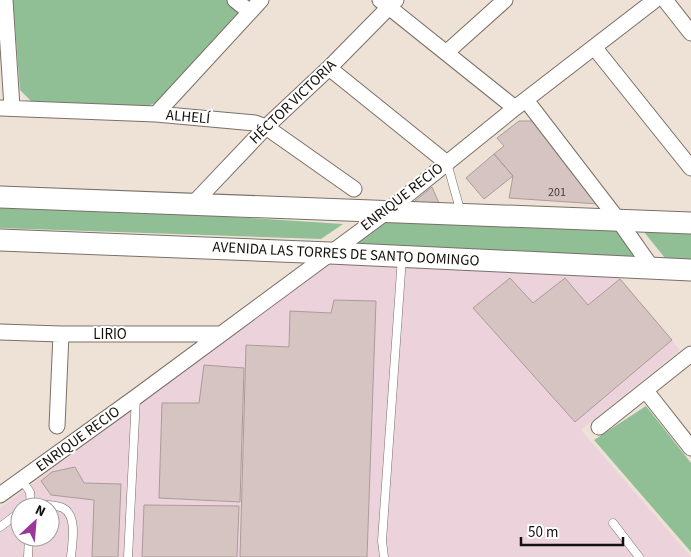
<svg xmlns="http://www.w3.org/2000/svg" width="691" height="557" viewBox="0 0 691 557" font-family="'Source Sans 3',sans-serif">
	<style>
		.industrial { fill: #ebd2db; fill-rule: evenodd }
		.green { fill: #90bf95 }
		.building { fill: #d5c4c1; stroke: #ac9b99 }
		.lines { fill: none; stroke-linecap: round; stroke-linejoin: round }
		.lane-casing { stroke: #7a7066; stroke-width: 9 }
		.street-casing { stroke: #7a7066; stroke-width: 17 }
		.secondary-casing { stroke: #7a7066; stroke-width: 23 }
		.lane { stroke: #fff; stroke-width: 8 }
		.street { stroke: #fff; stroke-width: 15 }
		.secondary { stroke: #fff; stroke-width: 21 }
		.labels { text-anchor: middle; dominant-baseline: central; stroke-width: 4; stroke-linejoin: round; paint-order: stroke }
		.number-label { font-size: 12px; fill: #443c38 }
		.street-label { font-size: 15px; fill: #130f0b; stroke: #fff }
	</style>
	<rect width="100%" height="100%" fill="#eee2d7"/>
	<path class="industrial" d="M332,260L617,274L680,350L581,430L691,557H0V508ZM20,507H50V537H20Z"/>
	<path class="green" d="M13,0H232L239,6L238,17L156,103L147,106L31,101L20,90Z
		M0,202L343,224L321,239L0,228Z
		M389,218L619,225L643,257L349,246Z
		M640,227L691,229V259L665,258Z
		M646,406L691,463V552L594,440Z"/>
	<path class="building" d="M519,121H532L598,204L509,198L513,176L494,154L504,146L497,138Z
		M494,154L513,176L484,199L466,178Z
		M432,187L439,203L409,206Z
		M510,278L533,303L565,278L588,305L620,279L672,340L575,422L473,308Z
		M334,300L376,301L367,557H240L246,345L289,347L290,311L331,313Z
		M204,365L244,368L240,502L159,498L162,403H199Z
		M75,467L84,483L121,484L118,557H92L94,500L51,495L41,481L52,472Z
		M144,505L239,506L237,557H142Z"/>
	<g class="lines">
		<g class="lane-casing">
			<path id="lane" d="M447,163L461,213
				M21,479L30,492L31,507
				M27,507L31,504C40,505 55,504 63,508C78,516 72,543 71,557
				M613,523L639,557
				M0,527L20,512
				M28,557L29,537
				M128,557L136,397
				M384,557L382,541L402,257"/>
		</g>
		<g class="street-casing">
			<path id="street" d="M5,0L12,107
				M235,0L250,12
				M380,0L515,108
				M665,0L691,33
				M594,47L691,168
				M447,52L505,0
				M329,68L447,163
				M526,100L619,221L652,268
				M0,108L156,114L255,123L266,127L354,189
				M156,114L261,0
				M191,206L266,127L329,68L396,0
				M0,332L61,334H221
				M646,391L691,448
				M57,426L61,334
				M599,427L691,354
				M0,495L136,397L385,213L515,108L655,0"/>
		</g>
		<g class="secondary-casing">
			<path id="secondary" d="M0,197L691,223
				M0,240L330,253L691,270"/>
		</g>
		<use href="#lane" class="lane"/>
		<use href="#street" class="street"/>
		<use href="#secondary" class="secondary"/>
	</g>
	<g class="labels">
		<g class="number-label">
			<text x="557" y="192">201</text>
		</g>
		<g class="street-label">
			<text transform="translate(293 102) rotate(-44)">HÉCTOR VICTORIA</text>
			<text transform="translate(188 117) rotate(5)">ALHELÍ</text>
			<text transform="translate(402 197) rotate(-38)">ENRIQUE RECIO</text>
			<text transform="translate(346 254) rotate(3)">AVENIDA LAS TORRES DE SANTO DOMINGO</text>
			<text x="110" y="334">LIRIO</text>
			<text transform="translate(78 439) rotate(-36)">ENRIQUE RECIO</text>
		</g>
	</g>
	<g transform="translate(35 522) rotate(26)"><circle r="24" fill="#ffffff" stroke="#a19f9d"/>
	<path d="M0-4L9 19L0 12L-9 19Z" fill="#9d369a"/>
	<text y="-8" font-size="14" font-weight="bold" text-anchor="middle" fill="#130f0b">N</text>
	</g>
	<path d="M521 537v8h102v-8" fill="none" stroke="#130f0b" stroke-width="2.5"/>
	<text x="528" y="537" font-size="15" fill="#130f0b" stroke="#ffffff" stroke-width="4" paint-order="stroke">50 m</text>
</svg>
